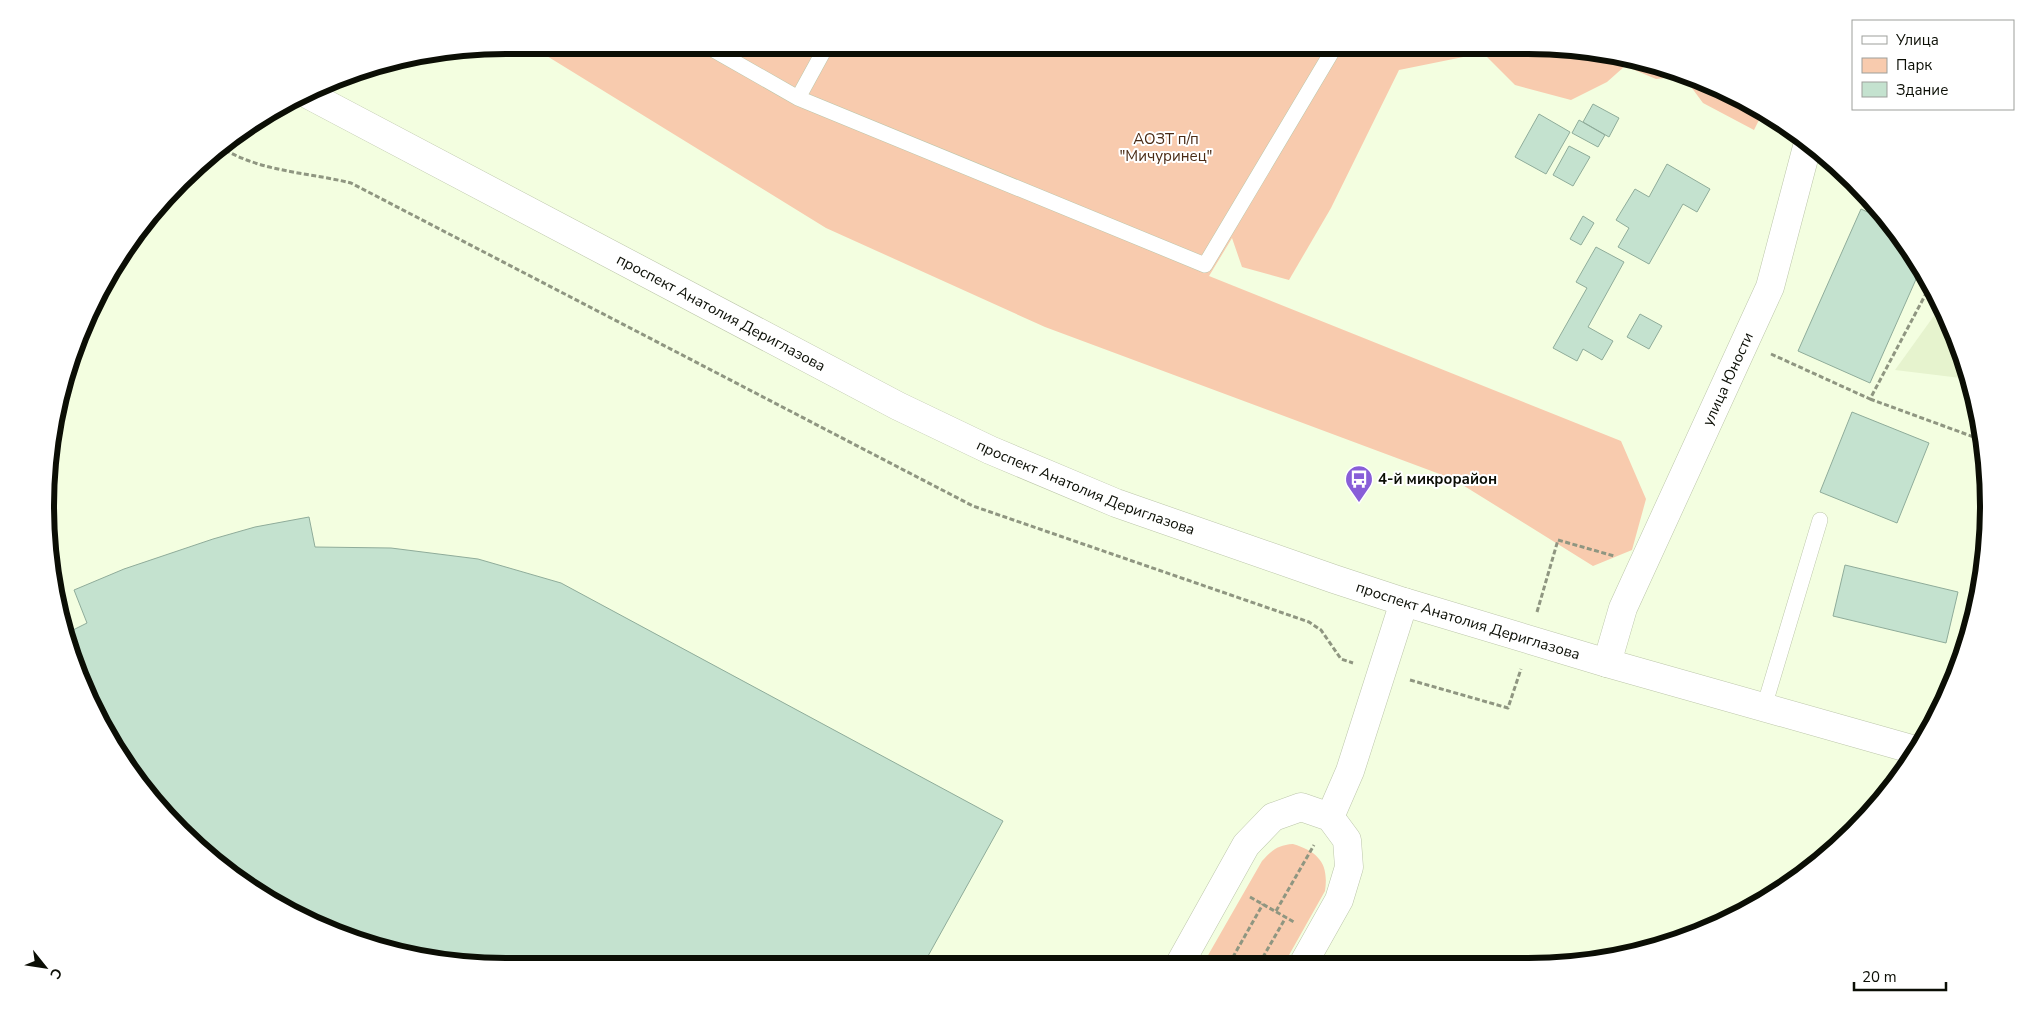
<svg xmlns="http://www.w3.org/2000/svg" width="2034" height="1012" viewBox="0 0 2034 1012" font-family="'Nunito Sans',sans-serif">
	<style>
		.built { fill: #e6f3ce }
		.green { fill: #f8cbae }
		.building { fill: #c4e2cf; stroke: #8fac9a }
		.lines { fill: none; stroke-linecap: round; stroke-linejoin: round }
		.lane-casing { stroke: #bcc6aa; stroke-width: 16 }
		.street-casing { stroke: #bcc6aa; stroke-width: 29 }
		.secondary-casing { stroke: #bcc6aa; stroke-width: 29 }
		.path { stroke: #8f9681; stroke-width: 3; stroke-dasharray: 5 2.5; stroke-linecap: butt }
		.lane { stroke: #fff; stroke-width: 15 }
		.street { stroke: #fff; stroke-width: 28 }
		.secondary { stroke: #fff; stroke-width: 28 }
		.labels { text-anchor: middle; dominant-baseline: central; stroke-width: 4; stroke-linejoin: round; paint-order: stroke }
		.park-label { font-size: 15px; fill: #492a14; stroke: #fff }
		.street-label { font-size: 15px; fill: #0b0e05; stroke: #fff }
		.poi-label { font-size: 15px; font-weight: bold; fill: #0b0e05; stroke: #fff; text-anchor: start }
		.rim { fill: none; stroke: #0b0e05; stroke-width: 6 }
	</style>
	<rect width="100%" height="100%" fill="#f3fee0"/>
	<path class="built" d="M1941,306L1954,330L1969,379L1895,370Z"/>
	<path class="green" d="M529,45H1528L1618,54L1705,80L1763,112L1754,130L1703,103L1683,76L1656,79L1625,66L1607,82L1571,100L1515,85L1483,53L1399,70L1331,208L1289,280L1242,267L1232,238L1209,276L1621,441L1646,499L1632,550L1593,566L1453,479L1045,327L826,228Z
		M1293,844C1319,852 1329,864 1325,891L1284,964H1203L1262,861C1272,850 1278,845 1293,844Z"/>
	<path class="building" d="M1593,104L1619,118L1609,137L1583,122Z
		M1539,114L1570,132L1546,174L1515,157Z
		M1579,120L1605,135L1598,147L1572,133Z
		M1569,146L1590,157L1573,186L1553,175Z
		M1667,164L1710,189L1697,212L1683,204L1649,264L1618,247L1629,228L1616,220L1635,189L1649,197Z
		M1861,209L1887,221L1911,250L1921,268L1870,383L1798,351Z
		M1583,216L1594,223L1581,245L1570,239Z
		M1596,247L1624,262L1588,327L1613,341L1602,360L1583,349L1577,361L1553,348L1587,288L1576,282Z
		M1640,314L1662,326L1649,349L1627,337Z
		M1852,412L1929,443L1897,523L1820,492Z
		M309,517L315,547L391,548L478,559L561,583L1003,821L923,965L506,967L416,958L329,932L202,852L140,786L93,710L69,632L87,623L74,590L124,569L213,539L255,527Z
		M1845,565L1958,592L1946,643L1833,616Z"/>
	<g class="lines">
		<g class="lane-casing">
			<path id="lane" d="M705,45L798,98L1205,265L1336,45
				M798,98L827,45
				M1764,707L1820,520"/>
		</g>
		<g class="street-casing">
			<g id="street">
				<path id="s1" d="M1607,663L1623,608L1770,287L1808,143"/>
				<path d="M1330,817L1350,771L1404,602"/>
				<path d="M1179,965L1246,845L1273,817L1301,807L1330,817L1347,840L1349,867L1339,900L1303,964"/>
			</g>
		</g>
		<g class="secondary-casing">
			<g id="secondary">
				<path id="s2" d="M309,95L898,406L990,450L1116,503L1334,579L1404,602L1607,663L1915,750"/>
			</g>
		</g>
		<path class="path" d="M219,146C258,172 307,172 351,183L973,506L1309,622L1321,630L1341,659L1353,663
			M1771,354L1870,399L1930,286
			M1870,399L1982,440
			M1537,612L1558,540L1614,556
			M1410,680L1508,708L1521,669
			M1250,897L1294,922
			M1276,911L1314,845
			M1229,964L1263,904
			M1259,964L1286,917"/>
		<use href="#lane" class="lane"/>
		<use href="#street" class="street"/>
		<use href="#secondary" class="secondary"/>
	</g>
	<defs>
		<g id="bus-pin" transform="scale(1.4375)"><path d="M0 17L-7.5 6A9.5 9.5 0 1 1 7.5 6Z" fill="#885ed8" stroke="#fff"/><path d="M-5-6H5V4H4V6H2V4H-2V6H-4V4H-5ZM-3.5-4V0h7V-4ZM-3.5 1.2v1.5H-2V1.2ZM2 1.2v1.5H3.5V1.2Z" fill="#fff"/></g>
	</defs>
	<g fill-rule="evenodd">
		<use href="#bus-pin" x="1359" y="479"/>
	</g>
	<g class="labels">
		<g class="park-label">
			<text x="1166" y="139">АОЗТ п/п<tspan x="1166" dy="17">"Мичуринец"</tspan></text>
		</g>
		<g class="street-label">
			<text stroke="none"><textPath href="#s2" startOffset="466">проспект Анатолия Дериглазова</textPath></text>
			<text stroke="none"><textPath href="#s1" startOffset="309">улица Юности</textPath></text>
			<text stroke="none"><textPath href="#s2" startOffset="871">проспект Анатолия Дериглазова</textPath></text>
			<text stroke="none"><textPath href="#s2" startOffset="1276">проспект Анатолия Дериглазова</textPath></text>
		</g>
		<g class="poi-label">
			<text x="1378" y="479">4-й микрорайон</text>
		</g>
	</g>
	<path d="M0 0H2034V1012H0ZM506 54H1528A452 452 0 0 1 1980 506V506A452 452 0 0 1 1528 958H506A452 452 0 0 1 54 506V506A452 452 0 0 1 506 54Z" fill="#fff" fill-rule="evenodd"/>
	<path class="rim" d="M506 54H1528A452 452 0 0 1 1980 506V506A452 452 0 0 1 1528 958H506A452 452 0 0 1 54 506V506A452 452 0 0 1 506 54Z"/>
	<rect x="1852" y="20" width="162" height="90" fill="#ffffff" stroke="#9d9f9b"/>
	<rect x="1862" y="36" width="25" height="8" fill="#ffffff" stroke="#9d9f9b"/>
	<text x="1896" y="45" font-size="15" fill="#0b0e05">Улица</text>
	<rect x="1862" y="58" width="25" height="15" fill="#f8cbae" stroke="#9d9f9b"/>
	<text x="1896" y="70" font-size="15" fill="#0b0e05">Парк</text>
	<rect x="1862" y="82" width="25" height="15" fill="#c4e2cf" stroke="#9d9f9b"/>
	<text x="1896" y="95" font-size="15" fill="#0b0e05">Здание</text>
	<g transform="translate(45 967) rotate(120)" stroke="#ffffff" stroke-width="4" paint-order="stroke">
	<path d="M0-4L9 19L0 12L-9 19Z" fill="#0b0e05"/>
	<text y="-8" font-size="14" font-weight="bold" text-anchor="middle" fill="#0b0e05">С</text>
	</g>
	<path d="M1854 982v8h92v-8" fill="none" stroke="#0b0e05" stroke-width="2.5"/>
	<text x="1862" y="982" font-size="15" fill="#0b0e05" stroke="#ffffff" stroke-width="4" paint-order="stroke">20 m</text>
</svg>
